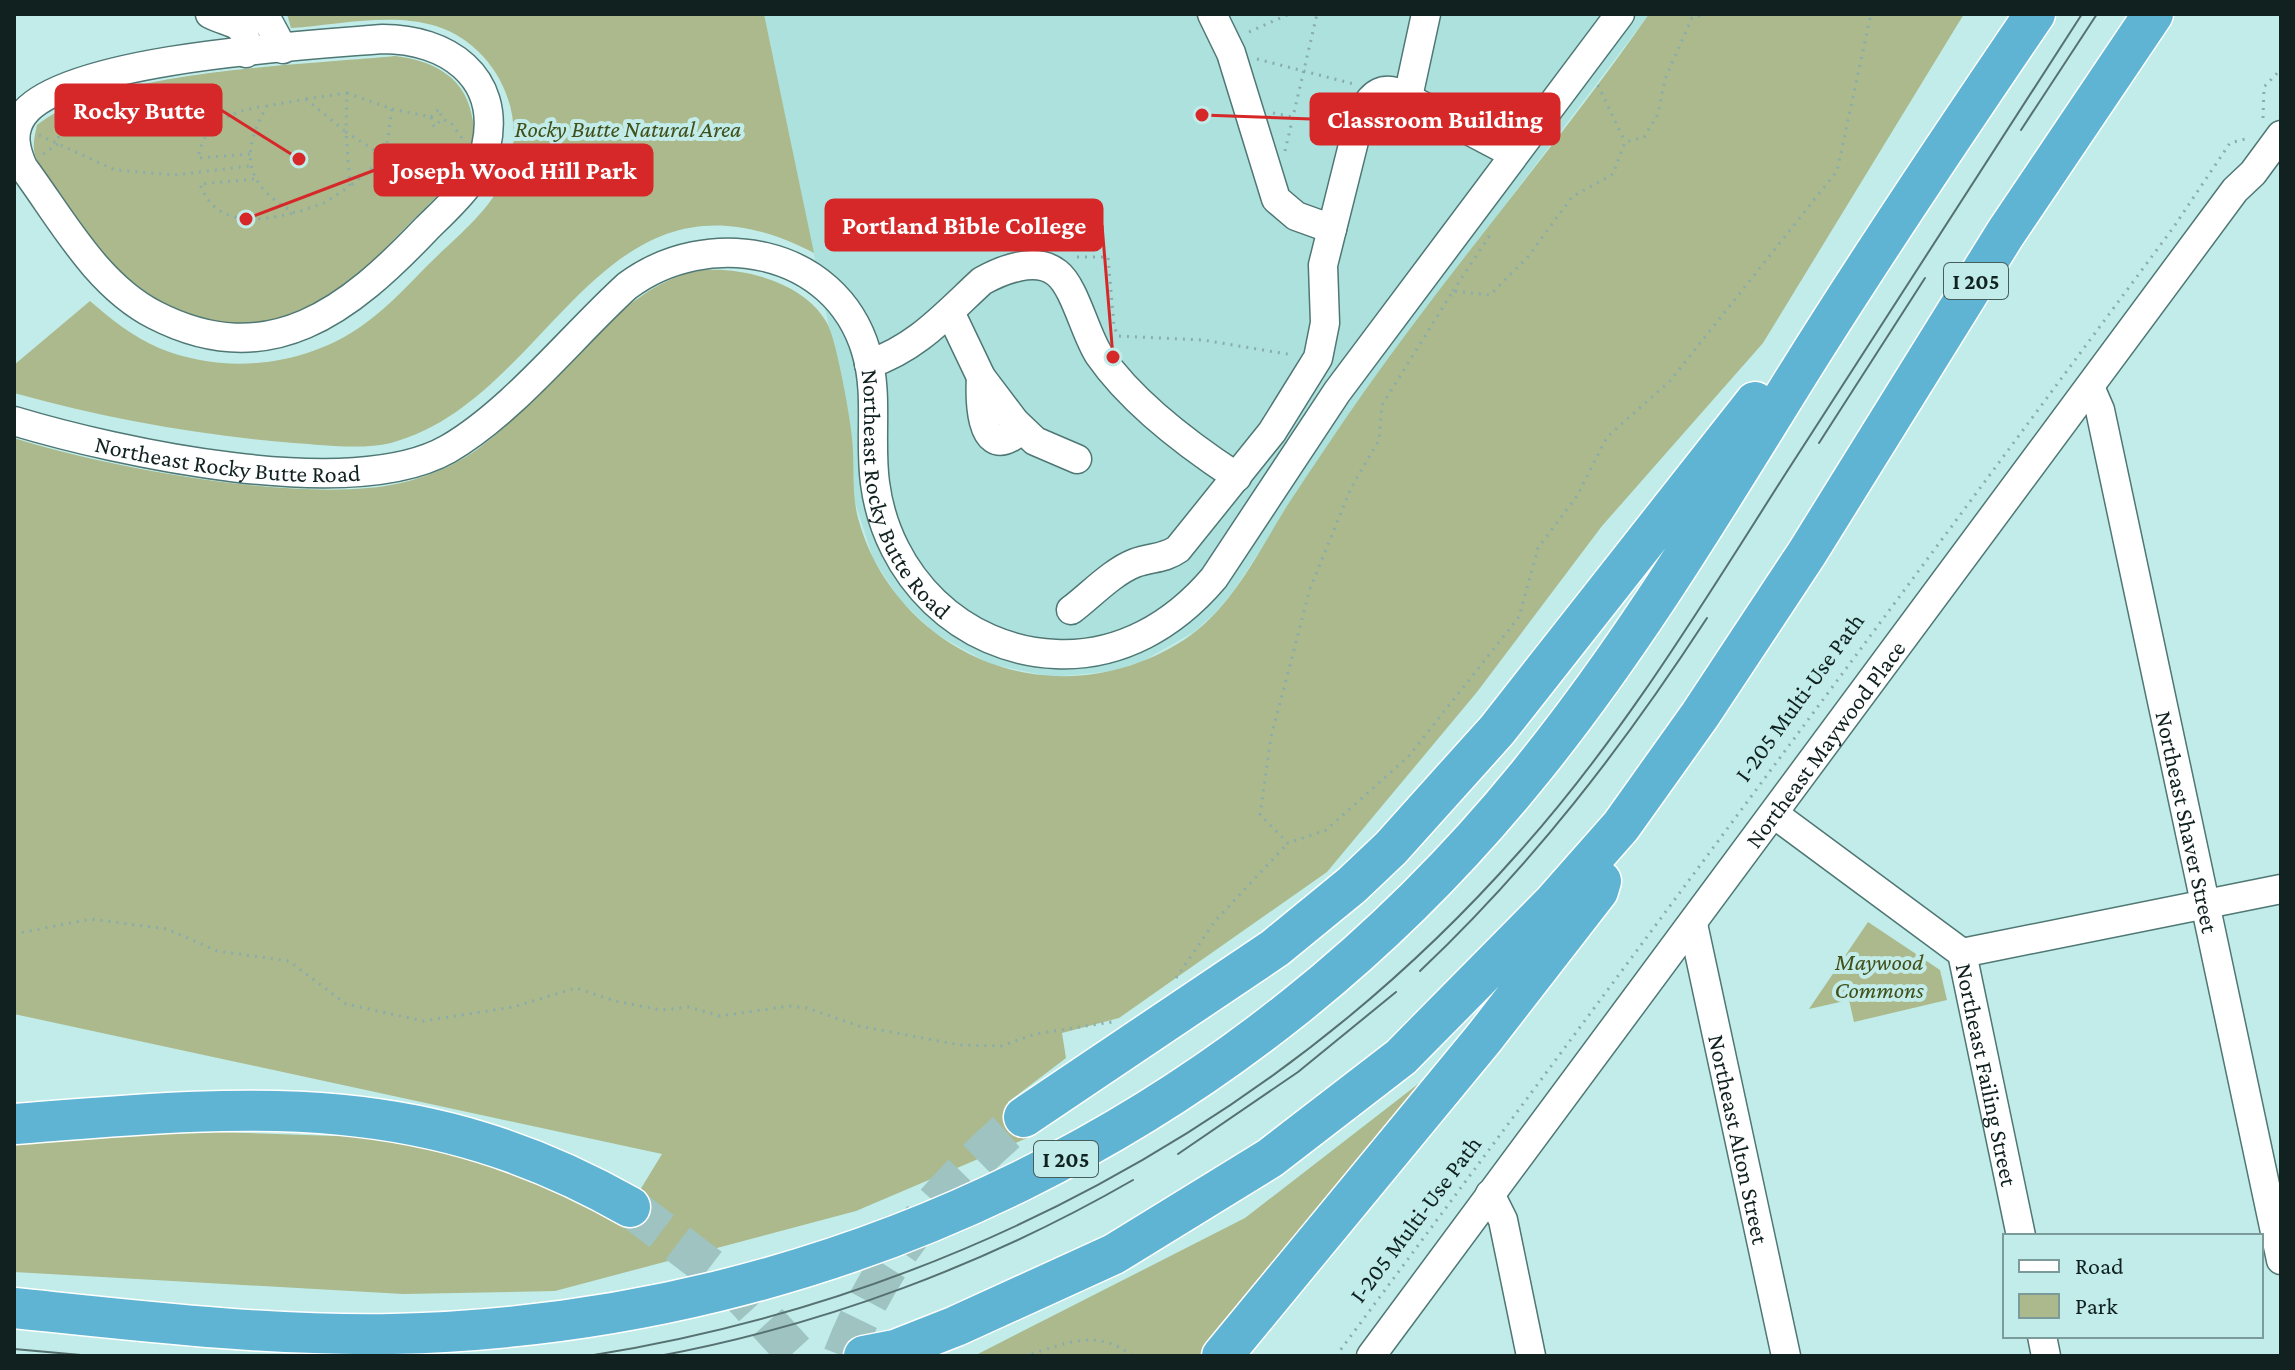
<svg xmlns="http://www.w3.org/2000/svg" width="2295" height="1370" viewBox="0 0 2295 1370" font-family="'Crimson Pro',serif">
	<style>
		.built { fill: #ace1dd }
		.green { fill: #abb98c }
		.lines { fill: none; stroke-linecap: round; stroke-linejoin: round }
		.highway-tunnel { stroke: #9ec3c1; stroke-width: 40; stroke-dasharray: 40 20; stroke-linecap: butt }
		.minor-casing { stroke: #4f7774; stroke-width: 31 }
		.highway-casing { stroke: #fff; stroke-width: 43 }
		.path { stroke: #8aadab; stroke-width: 3; stroke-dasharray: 2 6; stroke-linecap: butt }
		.minor { stroke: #fff; stroke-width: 28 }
		.highway { stroke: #5fb4d4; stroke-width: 40 }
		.tram { stroke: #56716f; stroke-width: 2 }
		.labels { text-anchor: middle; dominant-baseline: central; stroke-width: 8; stroke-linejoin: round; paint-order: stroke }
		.shield { fill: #c1ece9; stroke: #455e5c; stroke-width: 2 }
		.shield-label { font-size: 22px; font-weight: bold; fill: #102120 }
		.park-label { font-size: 24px; font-style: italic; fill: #414f19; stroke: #c1ece9 }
		.street-label { font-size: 24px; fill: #102120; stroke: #c1ece9 }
		.leader { fill: none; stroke: #d62828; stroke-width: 3 }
		.callout-dot { fill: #d62828; stroke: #c1ece9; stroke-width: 3 }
		.callout { fill: #d62828; stroke: #d62828; stroke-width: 3 }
		.callout-label { font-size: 26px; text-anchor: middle; font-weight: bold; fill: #fff }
	</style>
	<rect width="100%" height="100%" fill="#c1ece9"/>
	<path class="built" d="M764,14H1649L1368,387L1232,593L1215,613L1194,632L1143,661L1114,671L1052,677L990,664L936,634L899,599L873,558L853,496L852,438Z"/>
	<path class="green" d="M287,14H764L814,253C600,142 555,399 391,443C361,450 324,445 294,443C198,435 107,419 14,393V365L90,301C111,319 133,337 159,348C227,376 309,366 367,322C389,306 409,284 429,264C455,238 489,212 504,178C532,119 497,45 436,26C392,12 336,25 291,28Z
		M1649,14H1964L1763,343L1602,526L1477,692L1327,872L1119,1018L1062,1033L1066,1058L1008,1102L1032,1136L856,1211L555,1291L403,1294L14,1272V1143L187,1131L451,1140L620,1223L662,1154L14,1014V438C108,468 307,505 401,483C427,477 453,466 475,451C545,403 621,276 707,270C749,268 808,285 828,325C837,344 850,416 852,438C855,466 851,491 858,518C879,597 946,659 1027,673C1084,683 1143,669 1191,635C1234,603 1259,551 1287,506C1312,468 1338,429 1364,392C1455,263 1559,143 1649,14Z
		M395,56C430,60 463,75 471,112C473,121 476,133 473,142C462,177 431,201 406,227C375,258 346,293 305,312C226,347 139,305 93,240C79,219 42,176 35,155C32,145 35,135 37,125C106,70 304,65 395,56Z
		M1868,922L1940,970L1947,1000L1854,1022L1849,1000L1809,1009Z
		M1422,1081V1089L1202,1356H974L1245,1218Z"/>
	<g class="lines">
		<path class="highway-tunnel" d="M630,1207L735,1287L798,1356
			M843,1356C880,1259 945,1183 1024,1117"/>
		<g class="minor-casing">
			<g id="minor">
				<path d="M210,14C234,26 248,20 246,53"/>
				<path d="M258,14L269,23L283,49"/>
				<path d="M1212,14L1231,53L1276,199L1296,216L1332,229"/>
				<path d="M383,39C446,39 502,76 486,147C479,181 449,206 426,229C350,309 270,374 155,315C96,285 61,218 23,167C15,149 11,132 23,115C64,58 311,45 383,39Z"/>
				<path d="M1408,97L1426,14"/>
				<path d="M950,312L981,377L1015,422L1035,441L1077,459"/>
				<path d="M869,364C917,348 946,314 982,281C1002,270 1036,256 1057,273C1075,287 1085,334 1099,355C1133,404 1188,445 1237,477"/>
				<path d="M981,377C980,395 979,458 1013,436L1015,422"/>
				<path id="s1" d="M2090,387L2100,410L2281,1260"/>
				<path id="s2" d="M14,421C117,452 352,504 448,449C512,412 572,336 627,286C707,226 835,247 866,351C879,394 869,439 875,483C887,576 961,650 1056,654C1120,657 1174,625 1214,578L1337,392L1620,14"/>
				<path d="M1071,610C1091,595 1112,572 1135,563C1151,557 1164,559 1178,549L1272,432L1318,358L1325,323L1323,265L1358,125C1364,107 1373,86 1396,92L1514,154"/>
				<path id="s3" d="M1774,814L1962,953L2021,1236"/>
				<path id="s4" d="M1693,924L1786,1356"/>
				<path d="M1962,953L2281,889"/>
				<path d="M1490,1194L1503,1220L1531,1356"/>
				<path d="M2042,1336L2046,1356"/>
				<path id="s5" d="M1371,1356L2235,190L2253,173L2281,135"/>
			</g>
		</g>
		<g class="highway-casing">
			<path id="highway" d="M1024,1117L1275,948L1352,885L1391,848L1497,730L1755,402
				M14,1124C245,1106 419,1087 630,1207
				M14,1308C140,1321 266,1336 392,1334C838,1324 1247,1121 1528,775C1630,650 1713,511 1798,374C1874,252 1954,133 2035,14
				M864,1356L895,1350L956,1326L1114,1254L1270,1158L1401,1057L1554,902L1621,826L1700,715L1807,553L2005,234L2153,14
				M1222,1356L1484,1038L1598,891L1601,881"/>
		</g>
		<path class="path" d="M1708,14L1692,18L1665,79L1658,114L1644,137L1625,142L1613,174L1572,197L1527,258L1490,295L1453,291L1382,405L1379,440L1351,488L1310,589L1271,737L1260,815L1288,843L1326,830L1408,757L1519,617L1538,548L1577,496L1607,437L1670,381L1837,171L1871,14
			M1249,32L1289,14
			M1257,59L1354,84
			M1598,85L1625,142
			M347,93L392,109L385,157
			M306,99L346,132L350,186L324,203L295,213C245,186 239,155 267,106Z
			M306,99L347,93L346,132L385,157L350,186
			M392,109L431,117L434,127L442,119L451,123L464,141
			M1273,113L1293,117
			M431,117L439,109L442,119
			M2263,118L2264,87L2281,69
			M39,135L115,170L175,175L249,166
			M1285,151L1317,14
			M43,154L58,144L60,118
			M250,154L198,158C204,122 232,111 265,106
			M254,179L200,184C216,228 258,221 294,213
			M1077,257H1108L1114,326L1118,336L1203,340L1293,355
			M1453,291L1490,235L1488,231
			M14,934L91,919L167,929L217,951L289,961L346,1004L423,1021L513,1007L576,988L615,1001L661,1010L689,1007L720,1016L789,1006L807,1008L859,1026L960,1045L1001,1046L1035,1034L1112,1022
			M1176,978L1215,921L1288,843
			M1024,1356C1067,1344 1094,1327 1133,1356
			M1336,1356L2173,228L2230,143L2249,138"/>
		<use href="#minor" class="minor"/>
		<use href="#highway" class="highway"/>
		<path class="tram" d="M2021,130L2097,14
			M1819,443L1925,278
			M1420,971C1532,865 1623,747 1707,618
			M1178,1154L1298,1072L1396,992
			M14,1349L92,1356
			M588,1356C947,1299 1278,1125 1520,851C1623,736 1703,603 1786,473C1884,320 1983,167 2082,14
			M659,1356C825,1325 987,1264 1133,1180"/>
	</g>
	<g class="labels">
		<g class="shield">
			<rect x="1944" y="263" width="64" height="36" rx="6"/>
			<rect x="1034" y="1141" width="64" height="36" rx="6"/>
		</g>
		<g class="shield-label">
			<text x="1976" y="281">I 205</text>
			<text x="1066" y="1159">I 205</text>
		</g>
		<g class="park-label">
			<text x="628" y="128">Rocky Butte Natural Area</text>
			<text x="1879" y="961">Maywood<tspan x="1879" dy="28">Commons</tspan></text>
		</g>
		<g class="street-label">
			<text stroke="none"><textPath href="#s2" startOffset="218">Northeast Rocky Butte Road</textPath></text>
			<text stroke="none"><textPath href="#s2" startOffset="1128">Northeast Rocky Butte Road</textPath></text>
			<text transform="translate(1799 697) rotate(-54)">I-205 Multi-Use Path</text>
			<text stroke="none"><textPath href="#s5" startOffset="762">Northeast Maywood Place</textPath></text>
			<text stroke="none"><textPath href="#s1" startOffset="446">Northeast Shaver Street</textPath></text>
			<text stroke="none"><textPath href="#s3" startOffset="358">Northeast Failing Street</textPath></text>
			<text stroke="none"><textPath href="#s4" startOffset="220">Northeast Alton Street</textPath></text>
			<text transform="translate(1415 1219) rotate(-53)">I-205 Multi-Use Path</text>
		</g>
	</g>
	<path class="leader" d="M299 159L221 110M1202 115L1311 119M246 219L375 170M1113 357L1102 225"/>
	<g class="callout-dot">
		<circle cx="299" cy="159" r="8"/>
		<circle cx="1202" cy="115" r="8"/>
		<circle cx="246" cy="219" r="8"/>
		<circle cx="1113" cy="357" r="8"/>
	</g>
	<g class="callout">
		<rect x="56" y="85" width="165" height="50" rx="8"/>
		<rect x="1311" y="94" width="248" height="50" rx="8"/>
		<rect x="375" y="145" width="277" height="50" rx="8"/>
		<rect x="826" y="200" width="276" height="50" rx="8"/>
	</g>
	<g class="callout-label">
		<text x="139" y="119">Rocky Butte</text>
		<text x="1435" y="128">Classroom Building</text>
		<text x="514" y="179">Joseph Wood Hill Park</text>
		<text x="964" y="234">Portland Bible College</text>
	</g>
	<rect width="2295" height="1370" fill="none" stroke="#102120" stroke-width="32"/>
	<rect x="2003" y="1234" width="260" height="104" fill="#c1ece9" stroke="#7a9b99" stroke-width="2"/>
	<rect x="2019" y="1260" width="40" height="12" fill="#ffffff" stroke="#7a9b99" stroke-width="2"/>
	<text x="2075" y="1274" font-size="24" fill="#102120">Road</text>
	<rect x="2019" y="1294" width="40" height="24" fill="#abb98c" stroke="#7a9b99" stroke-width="2"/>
	<text x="2075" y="1314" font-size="24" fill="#102120">Park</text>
</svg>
